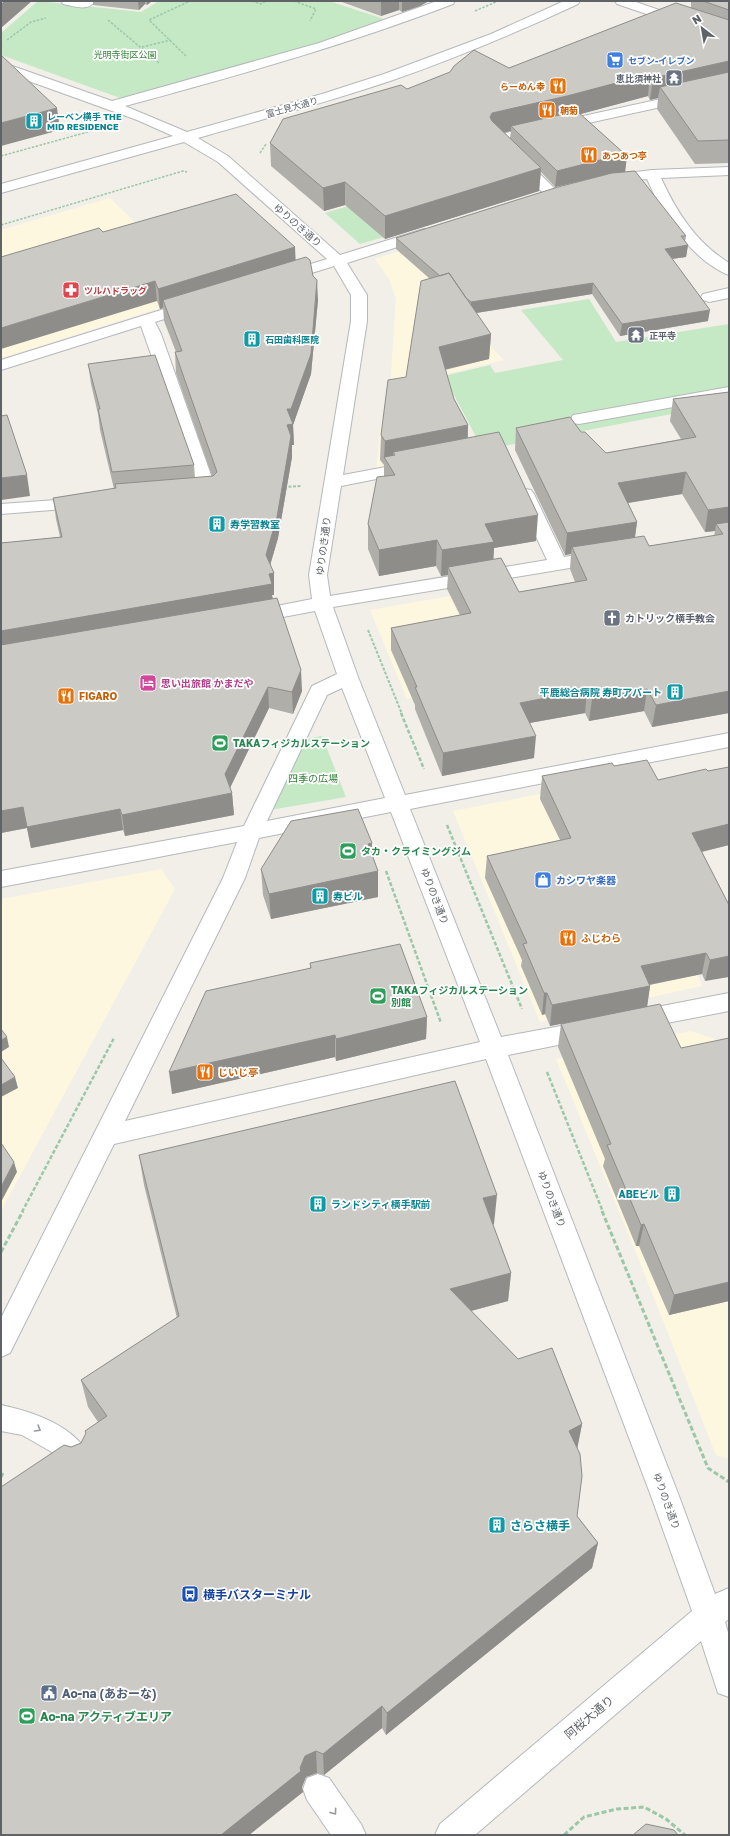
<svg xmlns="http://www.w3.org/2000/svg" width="730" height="1836" viewBox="0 0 730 1836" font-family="'Golos Text','Noto Sans JP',sans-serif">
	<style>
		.commercial { fill: #fef7e0 }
		.green { fill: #c5e8c5 }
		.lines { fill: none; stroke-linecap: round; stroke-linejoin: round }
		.minor-casing { stroke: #b5b8bc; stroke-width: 2 }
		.path-far3 { stroke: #9cc7a9; stroke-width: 1.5; stroke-dasharray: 2.5 1.5; stroke-linecap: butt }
		.path-far2 { stroke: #9cc7a9; stroke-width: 2; stroke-dasharray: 3 1.5; stroke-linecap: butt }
		.path-far1 { stroke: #9cc7a9; stroke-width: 2.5; stroke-dasharray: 4 2; stroke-linecap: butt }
		.path { stroke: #9cc7a9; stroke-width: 3; stroke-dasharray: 5 2.5; stroke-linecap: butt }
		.minor { fill: #fff; fill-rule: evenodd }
		.wall { fill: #afaea9; fill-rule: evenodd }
		.shaded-wall { fill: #8f8d8a }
		.building { fill: #cccac5; stroke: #8f8d8a }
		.oneway { stroke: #979a9d }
		.labels { text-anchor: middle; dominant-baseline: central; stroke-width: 3.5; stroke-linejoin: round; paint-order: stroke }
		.far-park-label { font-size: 9px; fill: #348238; stroke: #fff }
		.far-shop-label { font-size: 9px; font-weight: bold; fill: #366cbe; stroke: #fff; text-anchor: start }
		.far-worship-label { font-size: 9px; font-weight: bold; fill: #5b616d; stroke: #fff; text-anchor: end }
		.far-food-label { font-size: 9px; font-weight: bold; fill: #c56008; stroke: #fff; text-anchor: start }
		.far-street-label { font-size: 9px; fill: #5f6368; stroke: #fff }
		.far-culture-label { font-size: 9px; font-weight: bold; fill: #0d838f; stroke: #fff; text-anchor: start }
		.far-health-label { font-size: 9px; font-weight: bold; fill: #be3a42; stroke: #fff; text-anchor: start }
		.street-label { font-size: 10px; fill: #5f6368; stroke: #fff }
		.culture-label { font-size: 10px; font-weight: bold; fill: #0d838f; stroke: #fff; text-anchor: start }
		.worship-label { font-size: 10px; font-weight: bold; fill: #5b616d; stroke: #fff; text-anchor: start }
		.hotel-label { font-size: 10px; font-weight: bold; fill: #b23c85; stroke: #fff; text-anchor: start }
		.food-label { font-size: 10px; font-weight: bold; fill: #c56008; stroke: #fff; text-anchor: start }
		.leisure-label { font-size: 10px; font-weight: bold; fill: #27864d; stroke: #fff; text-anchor: start }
		.park-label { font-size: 10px; fill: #348238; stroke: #fff }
		.shop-label { font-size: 10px; font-weight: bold; fill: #366cbe; stroke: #fff; text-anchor: start }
		.near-culture-label { font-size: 12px; font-weight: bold; fill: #0d838f; stroke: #fff; text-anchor: start }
		.near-transit-label { font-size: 12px; font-weight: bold; fill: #164399; stroke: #fff; text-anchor: start }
		.near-service-label { font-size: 12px; font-weight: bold; fill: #4e5e75; stroke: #fff; text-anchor: start }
		.near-leisure-label { font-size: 12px; font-weight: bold; fill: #27864d; stroke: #fff; text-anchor: start }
		.near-street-label { font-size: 12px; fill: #5f6368; stroke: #fff }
	</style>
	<rect width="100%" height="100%" fill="#f1efe8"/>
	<path class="commercial" d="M110,198L208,293L1,358V230Z
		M446,236L440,296L504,360L438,376L474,452L376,471L380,430L390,388L396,299L389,279L375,259Z
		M450,596L490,684L407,699L370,610Z
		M611,780L652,877L702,986L540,1022L453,811Z
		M161,869L175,889L1,1211V899Z
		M691,1031L729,1044V1459L716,1455L635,1250L556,1059Z"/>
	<path class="green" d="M38,1L141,12L159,1H329L387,20L327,41L251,64L123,99L1,55V33Z
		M389,194L425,225L360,244L325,213Z
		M589,299L616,342L729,324V403L483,450L444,376L490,365L495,373L563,360L521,310Z
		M322,736L346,797L270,810L306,739Z"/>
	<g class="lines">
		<g class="minor-casing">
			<path id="minor" d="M61,1H95C88,12 74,6 63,4Z
				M437,1H455L453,4C346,45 236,76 125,106L187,132L322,94L384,74L491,34L564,1H580L578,4C518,32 456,58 393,80C329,102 263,119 198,138L228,156L340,255L424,229L429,231L432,234L429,237L347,263L367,295V321L343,475L412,462L418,463L421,467L418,471L412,472L341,486L327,575L330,596L547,560L516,494L519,490L525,489L531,490L534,494L564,557L600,551L606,553L609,557L606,561L600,563L333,607L358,677L405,795L729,733V747L410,809L501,1037L588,1021L596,1024L600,1030L596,1036L588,1039L508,1055L679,1496L715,1594L729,1588V1619L725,1622L729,1636V1697L718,1693L701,1641L475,1835H435L440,1824L692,1611L651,1496L486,1059L114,1144L10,1353L1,1357V1318L223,878L237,842L1,887V871L244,826L312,686L337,674L315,611L251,623L244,621L242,617L244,613L251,611L312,599L309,575L351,321V295L334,266L283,282L278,280L275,277L278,274L327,259L218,162L184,142L1,193V184L173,136L137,120L1,71V62L112,101L319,43ZM342,688L385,798L267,821L327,695ZM391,812L480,1042L125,1121L245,878L259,838Z
				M615,1H633L729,34V42L617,4Z
				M729,84V92L507,141L557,191L559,194L557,197L552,198L547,197L490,139L492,136L497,135Z
				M729,167V175L661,178C677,213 696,242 729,263V275C720,272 712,266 705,261C678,239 661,211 647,179L611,183L606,182L604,179L606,176L611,175L652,170Z
				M729,288V298L709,302L703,300L701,297L703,294Z
				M193,300L199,302L201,305L199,308L155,322L161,334L217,492L214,496L194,499L188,498L185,494L188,490L198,488L141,326L1,370V360Z
				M729,387V397L579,424L573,423L571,419L573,415L579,414Z
				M84,498L90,499L93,503L90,507L1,514V504Z
				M729,993V1011L636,1029L628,1026L624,1020L628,1014L636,1011Z
				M1,1405C34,1412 76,1426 91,1459L87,1468L77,1472L67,1468L57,1455L22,1435L1,1431Z
				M318,1774L329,1778L361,1824L366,1835H331L307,1800L303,1789L307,1778Z"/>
		</g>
		<path class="path-far3" d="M252,1L261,4L266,1
			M294,1L316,9L310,21
			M475,11L498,1
			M108,20L159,63
			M7,40L31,22L46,18
			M142,47L171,40
			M186,56L149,20L190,1
			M260,153L266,144
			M1,156L95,130
			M1,225L183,171L187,172"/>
		<path class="path-far2" d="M284,487L301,486
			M368,630L402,714"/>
		<path class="path-far1" d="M401,713L424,769
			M447,825L522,1009
			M386,871L441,1023
			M547,1072L603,1212
			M22,1212L114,1038"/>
		<path class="path" d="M602,1211L708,1468L729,1482
			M1,1252L23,1211
			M1,1477L3,1473
			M564,1835L584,1817L617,1809L644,1807L666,1819L685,1835"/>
		<use href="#minor" class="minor"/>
	</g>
	<path class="wall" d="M93,1H152L147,5L145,4L139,10L93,5Z
		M339,1H429L420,6L402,12L399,10L381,16Z
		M691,1H729V163L695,164L657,109L658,98L650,100L648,96L580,114L627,156L625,172L686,236L685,242L688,245L686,257L672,259L708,321L620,336L592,294L476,313L491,334L489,359L445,370L454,399L468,425V438L536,541L494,548L493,560L519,592L575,582L570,569L571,554L565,555L515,450L516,428L581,432L606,453L681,439L670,421L673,399L729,392V713L652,727L644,711L589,721L585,713L530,723L534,758L442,776L415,709V705L391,650V628L460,615L447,589L448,575L441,576L436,566L379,576L368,549V524L384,477V465L380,460L381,435L406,377L430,279L396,249V238L612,173L555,187L541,172L539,191L385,239L345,205L324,211L271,166L270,143L407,89L509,68L691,8ZM511,131L510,138L504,132ZM682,494L705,532L715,531L714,536L649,546L635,537L637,522L628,503Z
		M103,232L295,247V260L318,300L311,374L293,425L294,445H292V457L278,538L270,565L274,573V595H272L273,598L302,691L293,714L269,708L230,788L232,793L234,815L125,836L123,830L31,848L27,828L1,833V543L60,537L56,519L53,498L114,489L100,430L98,414L91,384L88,364L194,465L195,478L212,476L176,373L175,352H176L164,321L163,308L160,309L157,301Z
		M614,766L658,780L729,767V845L702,852L729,905L705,981L702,974L650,985V986L647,1007L729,1301L669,1315L639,1246H636L603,1166L605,1159L558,1047L561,1024L584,1019L550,1026L545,1014L542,1015L521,966L522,960L485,878L487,856L560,840L540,799L542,776Z
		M372,843V854L378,871V897L271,919L263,895L261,869Z
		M310,963L427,1017L426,1039L336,1061L335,1057L172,1094L310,968Z
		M139,1155L494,1224L493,1225L511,1273L508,1301L471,1311L518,1359L582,1424L577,1448V1516L598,1543L592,1568L386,1735L382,1728L324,1775L317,1773L306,1777L302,1787L303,1792L249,1835H1L71,1447L81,1443L98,1422L88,1407L81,1380L177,1318L144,1185Z"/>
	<path class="shaded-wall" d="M5,1H32L1,28V5Z
		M138,1H145V4L139,10Z
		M147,1H152L147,5Z
		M381,1H399V10L381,16Z
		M402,1H429L420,6L402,12Z
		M729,61V80L660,87L658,98L650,100L653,78Z
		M650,74L648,96L566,118L511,126V131L491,135L490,117L492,113Z
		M57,108L60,130L1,146V123Z
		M627,156L625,172L611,174L555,187L557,171L612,157Z
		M541,168L539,191L385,239V216Z
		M345,182V205L324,211L323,188Z
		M688,245L686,257L663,260L665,249Z
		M295,247L296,267L163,300V308L160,309L158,289Z
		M317,280L318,300L311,374L293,425L294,445H292V457L278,538L267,576L266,555L287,425V409Z
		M155,281L157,301L1,349V328Z
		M593,283L592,294L470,314L471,302Z
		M710,310L708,321L620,336L622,324Z
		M491,334L489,359L438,371L439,347Z
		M468,425L467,450L393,452V464L384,458L385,441Z
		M686,472L682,494L615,505L618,483Z
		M27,475L30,496L1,500V478Z
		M729,507V529L716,524L715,531L705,532L708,510Z
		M538,515L536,541L494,548L493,567H448V575L441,576L442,550L485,524Z
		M637,522L634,544L572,547L571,554L565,555L567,533Z
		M437,540L436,566L379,576V550Z
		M274,573V595H272L273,605L1,653V631Z
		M301,670L302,691L293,714L292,692Z
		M268,687L269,708L227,794L232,793L234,815L125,836L122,815L225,774Z
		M647,689L644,711L589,721L592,699Z
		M587,690L585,713L518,725L520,703Z
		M729,691V713L652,727L656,705Z
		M536,736L534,758L442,776L443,753Z
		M23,807L120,809L123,830L31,848L27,828L1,833V811Z
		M729,824V845L688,855L692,833Z
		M372,843L371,868L368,844Z
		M378,871V897L271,919L269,894Z
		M706,953L702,974L637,987L641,966Z
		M729,956V977L705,981L710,960Z
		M650,986L647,1007L550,1026L552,1005Z
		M544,993H547L545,1014L542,1015Z
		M427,1017L426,1039L336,1061V1039Z
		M335,1035V1057L172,1094L169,1072Z
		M7,1037L9,1047L1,1052V1040Z
		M15,1077L18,1088L1,1097V1085Z
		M14,1162L17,1172L1,1202V1187Z
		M497,1195L494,1224L480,1228L483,1198Z
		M644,1224L639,1246H636L641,1225Z
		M511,1273L508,1301L448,1317L450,1289Z
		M729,1282V1301L669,1315L674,1295Z
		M582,1424L577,1450L569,1431Z
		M598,1543L592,1568L386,1735L387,1713Z
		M382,1706V1728L324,1775L323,1754Z
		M316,1751L317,1773L306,1777L302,1787L303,1792L249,1835H221L300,1768L305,1756Z"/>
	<path class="building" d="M1,1H5L1,5Z
		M703,1H729V10Z
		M676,3L729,20V61L653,78L650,74L567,96L492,113L490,117L492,121L541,168L385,216L345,182L323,188L270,143L283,119L401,85L407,89L450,72L454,66L474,50L509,68Z
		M1,55L57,108L1,123Z
		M729,72V140L698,141L660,87Z
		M577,111L627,156L612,157L557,171L511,126Z
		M635,171L686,236H681L688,245L665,249L710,310L622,324L593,283L471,302L466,298L449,273L440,276L396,238L558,187L612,173Z
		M236,194L295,247L158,289L155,281L1,328V257L99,228L103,232Z
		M306,257L310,260L313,276L317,280L311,354L291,409H287L293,424L287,425L291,436L277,517L266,555L274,573L269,574L272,584L1,631V543L62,537L53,498L116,488L115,484L213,476L217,472L175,352L182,351L163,300Z
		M449,273L491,334L439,347L454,399L468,425L385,441L381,435L388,380L406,377L421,281Z
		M155,355L194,465L112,472L98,409H100L88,364Z
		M729,392V507L708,510L686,472L618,483L637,522L567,533L516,428L570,417L581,432H585L606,453L696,437L673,399Z
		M7,415L27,475L1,478V416Z
		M499,432L538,515L485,524L494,542L442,550L437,540L379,550L368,524L377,477L395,475L384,457L395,455L393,452Z
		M729,522V691L656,705L647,689L592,699L587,690L520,703L536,736L443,753L415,687H417L391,628L471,613L448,567L501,558L519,592L587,580L572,547L644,536L649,546L723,534L716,524Z
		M277,598L301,670L292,692L268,687L225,774L232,793L122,815L120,809L27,827L23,807L1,811V645Z
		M647,760L658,780L706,769L708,771L729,767V824L692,833L729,905V956L710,960L706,953L641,966L650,986L552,1005L547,993H544L523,944L527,943L487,856L571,838L542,776L612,763L614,766Z
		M358,809L372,843L368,844L378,871L269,894L261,869L291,821Z
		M400,944L427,1017L336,1039L335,1035L169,1072L206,991L311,968L310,963Z
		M660,1004L681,1048L729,1038V1282L674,1295L644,1224L641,1225L607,1145L611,1144L561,1024Z
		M1,1029L7,1037L1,1040Z
		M1,1058L15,1077L1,1085Z
		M455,1081L497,1195L483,1198L511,1273L450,1289L518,1359L552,1348L582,1424L569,1431L580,1454L582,1476L577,1516L598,1543L387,1713L382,1706L323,1754L316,1751L305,1756L300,1768L301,1771L221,1835H1V1487L64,1445L71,1447L81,1443L86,1433L85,1431L107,1416L81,1380L179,1316L139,1155Z
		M1,1143L14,1162L1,1187Z
		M646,1824L674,1830L678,1835H633Z"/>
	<defs><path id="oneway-chevron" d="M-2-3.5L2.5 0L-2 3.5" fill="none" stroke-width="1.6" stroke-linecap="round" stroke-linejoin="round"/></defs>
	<g class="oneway">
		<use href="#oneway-chevron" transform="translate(38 1429) rotate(30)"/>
		<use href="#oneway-chevron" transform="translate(334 1812) rotate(54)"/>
	</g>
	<defs>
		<g id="supermarket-square" transform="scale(0.9)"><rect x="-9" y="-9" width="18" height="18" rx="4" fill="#3f7fe0" stroke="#fff"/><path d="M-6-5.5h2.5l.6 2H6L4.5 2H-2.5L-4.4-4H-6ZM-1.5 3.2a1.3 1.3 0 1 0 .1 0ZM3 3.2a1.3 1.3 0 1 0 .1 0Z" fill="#fff"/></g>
		<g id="temple-square" transform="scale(0.9)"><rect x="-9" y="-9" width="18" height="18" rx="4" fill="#6b7280" stroke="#fff"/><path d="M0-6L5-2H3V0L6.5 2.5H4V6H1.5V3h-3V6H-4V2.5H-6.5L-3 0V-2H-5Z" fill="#fff"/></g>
		<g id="restaurant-square" transform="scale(0.9)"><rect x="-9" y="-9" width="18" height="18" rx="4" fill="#e8710a" stroke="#fff"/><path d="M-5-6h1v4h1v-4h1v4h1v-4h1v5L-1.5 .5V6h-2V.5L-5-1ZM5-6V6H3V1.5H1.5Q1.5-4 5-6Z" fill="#fff"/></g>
		<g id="building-square" transform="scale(0.9)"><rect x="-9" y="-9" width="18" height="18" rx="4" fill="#0f9aa8" stroke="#fff"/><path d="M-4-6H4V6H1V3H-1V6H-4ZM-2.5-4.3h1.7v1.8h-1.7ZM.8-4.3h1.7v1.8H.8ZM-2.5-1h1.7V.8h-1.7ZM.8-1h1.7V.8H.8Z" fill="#fff"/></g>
		<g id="pharmacy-square" transform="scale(0.9)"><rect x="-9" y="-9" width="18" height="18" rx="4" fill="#e0444e" stroke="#fff"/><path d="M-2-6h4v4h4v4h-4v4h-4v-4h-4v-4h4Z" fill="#fff"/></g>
		<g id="church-square" transform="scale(0.9)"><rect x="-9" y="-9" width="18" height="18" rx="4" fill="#6b7280" stroke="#fff"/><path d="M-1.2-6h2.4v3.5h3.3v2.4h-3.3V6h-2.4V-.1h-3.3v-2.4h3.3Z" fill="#fff"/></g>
		<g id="hotel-square" transform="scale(0.9)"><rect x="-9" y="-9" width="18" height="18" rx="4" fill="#d1479c" stroke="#fff"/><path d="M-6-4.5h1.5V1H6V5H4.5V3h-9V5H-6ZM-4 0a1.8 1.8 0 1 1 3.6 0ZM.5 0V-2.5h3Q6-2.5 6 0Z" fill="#fff"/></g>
		<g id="stadium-square" transform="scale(0.9)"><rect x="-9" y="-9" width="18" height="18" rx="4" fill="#2e9e5b" stroke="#fff"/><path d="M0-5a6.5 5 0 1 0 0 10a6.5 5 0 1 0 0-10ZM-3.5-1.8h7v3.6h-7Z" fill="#fff"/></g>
		<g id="shop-square" transform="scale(0.9)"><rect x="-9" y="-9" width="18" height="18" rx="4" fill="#3f7fe0" stroke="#fff"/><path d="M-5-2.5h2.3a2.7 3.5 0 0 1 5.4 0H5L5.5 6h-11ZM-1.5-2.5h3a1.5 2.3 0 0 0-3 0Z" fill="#fff"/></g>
		<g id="bus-square" transform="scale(0.9)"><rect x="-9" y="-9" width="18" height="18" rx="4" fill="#1a4fb4" stroke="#fff"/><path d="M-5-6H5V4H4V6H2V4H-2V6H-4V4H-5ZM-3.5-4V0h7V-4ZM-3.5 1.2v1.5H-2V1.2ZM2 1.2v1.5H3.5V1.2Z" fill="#fff"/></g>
		<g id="civic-square" transform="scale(0.9)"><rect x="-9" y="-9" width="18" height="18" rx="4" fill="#5c6f8a" stroke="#fff"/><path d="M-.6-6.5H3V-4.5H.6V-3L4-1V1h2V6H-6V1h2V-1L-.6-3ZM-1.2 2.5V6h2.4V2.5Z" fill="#fff"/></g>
	</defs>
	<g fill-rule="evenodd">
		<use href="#supermarket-square" x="615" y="60"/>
		<use href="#temple-square" x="674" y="78"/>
		<use href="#restaurant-square" x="558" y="86"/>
		<use href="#restaurant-square" x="547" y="110"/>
		<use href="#building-square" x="34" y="121"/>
		<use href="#restaurant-square" x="589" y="155"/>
		<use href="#pharmacy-square" x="71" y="290"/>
		<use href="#temple-square" x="636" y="335"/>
		<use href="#building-square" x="252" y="339"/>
		<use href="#building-square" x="217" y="524"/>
		<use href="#church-square" x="612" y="618"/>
		<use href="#hotel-square" x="148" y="683"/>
		<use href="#building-square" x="675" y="692"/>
		<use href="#restaurant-square" x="66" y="696"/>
		<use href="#stadium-square" x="220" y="743"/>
		<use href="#stadium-square" x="348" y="851"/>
		<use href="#shop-square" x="543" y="880"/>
		<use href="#building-square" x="320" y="896"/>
		<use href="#restaurant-square" x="568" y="938"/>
		<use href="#stadium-square" x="378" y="996"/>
		<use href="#restaurant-square" x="205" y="1072"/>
		<use href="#building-square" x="672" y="1194"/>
		<use href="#building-square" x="318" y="1204"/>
		<use href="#building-square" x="497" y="1525"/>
		<use href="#bus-square" x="190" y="1594"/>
		<use href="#civic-square" x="49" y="1693"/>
		<use href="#stadium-square" x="27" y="1716"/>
	</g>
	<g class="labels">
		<g class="far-park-label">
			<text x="125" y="54">光明寺街区公園</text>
		</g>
		<g class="far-shop-label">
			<text x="628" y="60">セブン-イレブン</text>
		</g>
		<g class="far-worship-label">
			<text x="661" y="78">恵比須神社</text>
			<text x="649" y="335" text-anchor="start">正平寺</text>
		</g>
		<g class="far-food-label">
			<text x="545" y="86" text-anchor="end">らーめん幸</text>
			<text x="560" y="110">朝菊</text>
			<text x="602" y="155">あつあつ亭</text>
		</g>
		<g class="far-street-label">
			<text transform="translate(292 107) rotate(-16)">富士見大通り</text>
		</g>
		<g class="far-culture-label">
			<text x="47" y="116">レーベン横手 THE<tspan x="47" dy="10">MID RESIDENCE</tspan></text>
			<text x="265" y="339">石田歯科医院</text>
		</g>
		<g class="far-health-label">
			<text x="84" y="290">ツルハドラッグ</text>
		</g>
		<g class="street-label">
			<text transform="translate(298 225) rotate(41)">ゆりのき通り</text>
			<text transform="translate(323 546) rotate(-83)">ゆりのき通り</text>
			<text transform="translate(435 896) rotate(69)">ゆりのき通り</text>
			<text transform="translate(552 1199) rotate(69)">ゆりのき通り</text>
			<text transform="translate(667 1501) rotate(70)">ゆりのき通り</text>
		</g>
		<g class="culture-label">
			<text x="230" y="524">寿学習教室</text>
			<text x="662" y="692" text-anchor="end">平鹿総合病院 寿町アパート</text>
			<text x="333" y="896">寿ビル</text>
			<text x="659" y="1194" text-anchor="end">ABEビル</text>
			<text x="331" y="1204">ランドシティ横手駅前</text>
		</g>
		<g class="worship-label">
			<text x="625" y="618">カトリック横手教会</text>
		</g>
		<g class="hotel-label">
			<text x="161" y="683">思い出旅館 かまだや</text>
		</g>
		<g class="food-label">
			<text x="79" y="696">FIGARO</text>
			<text x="581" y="938">ふじわら</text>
			<text x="218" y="1072">じいじ亭</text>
		</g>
		<g class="leisure-label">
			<text x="233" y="743">TAKAフィジカルステーション</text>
			<text x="361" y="851">タカ・クライミングジム</text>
			<text x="391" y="990">TAKAフィジカルステーション<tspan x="391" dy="12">別館</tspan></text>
		</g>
		<g class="park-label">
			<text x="313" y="778">四季の広場</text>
		</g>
		<g class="shop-label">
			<text x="556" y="880">カシワヤ楽器</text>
		</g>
		<g class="near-culture-label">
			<text x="510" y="1525">さらさ横手</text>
		</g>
		<g class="near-transit-label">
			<text x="203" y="1594">横手バスターミナル</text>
		</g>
		<g class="near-service-label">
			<text x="62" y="1693">Ao-na (あおーな)</text>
		</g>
		<g class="near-leisure-label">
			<text x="40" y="1716">Ao-na アクティブエリア</text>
		</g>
		<g class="near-street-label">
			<text transform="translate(589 1717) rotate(-40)">阿桜大通り</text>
		</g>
	</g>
	<rect width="730" height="1836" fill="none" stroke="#5f6368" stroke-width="4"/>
	<g transform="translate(702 28) rotate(329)" stroke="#ffffff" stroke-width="3" paint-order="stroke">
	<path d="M0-3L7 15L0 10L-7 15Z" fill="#5f6368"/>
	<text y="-6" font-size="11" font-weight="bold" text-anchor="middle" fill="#5f6368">N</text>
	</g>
</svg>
